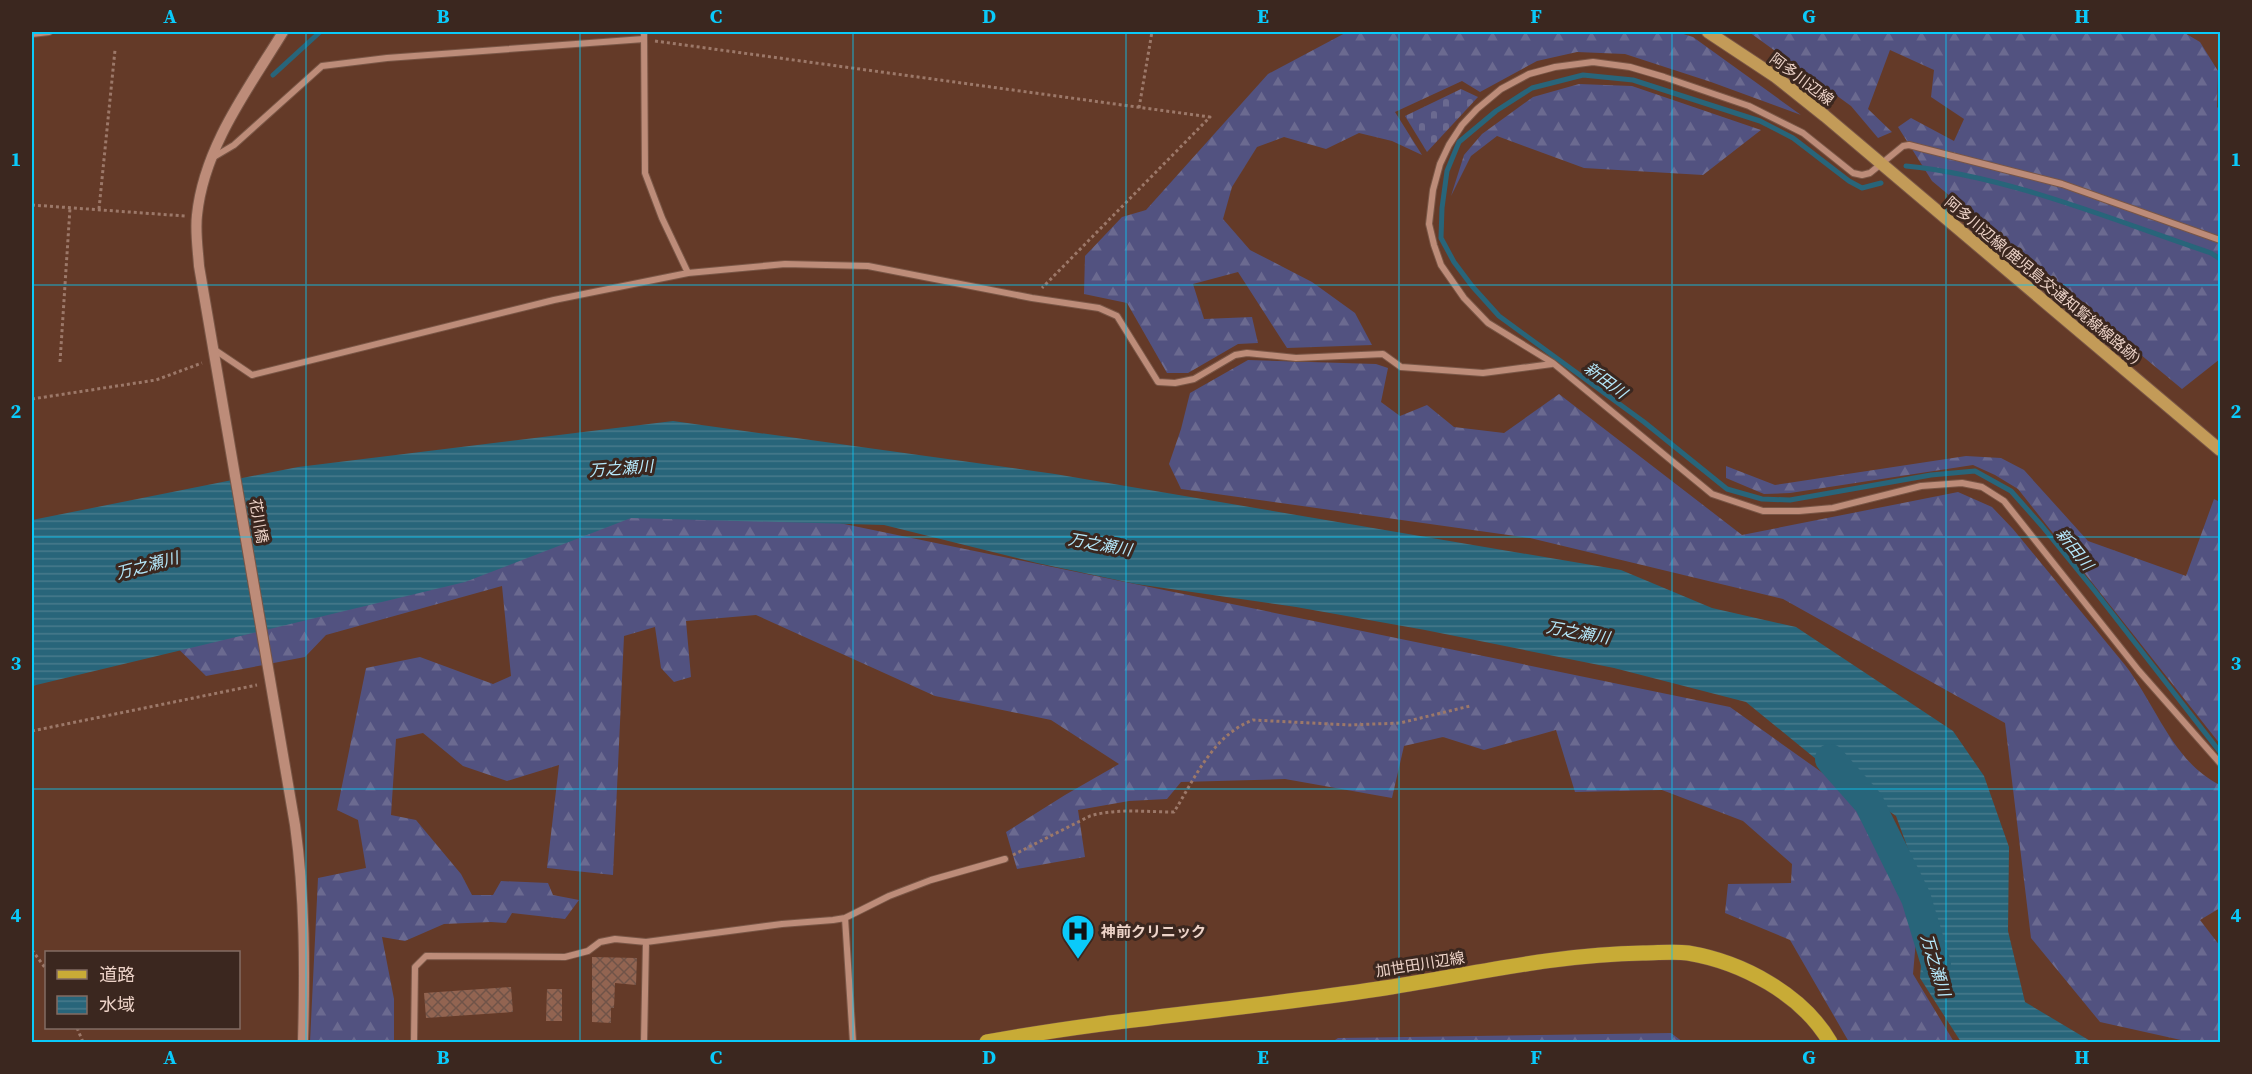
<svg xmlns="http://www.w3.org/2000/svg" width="2252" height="1074" viewBox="0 0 2252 1074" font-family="'Source Serif 4','Noto Sans JP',serif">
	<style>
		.forest { fill: url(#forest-firs) }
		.cemetery { fill: url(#cemetery-stones) }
		.water { fill: url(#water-rules) }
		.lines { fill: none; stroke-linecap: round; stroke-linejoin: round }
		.stream { stroke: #28657a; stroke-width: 5 }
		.river { stroke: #28657a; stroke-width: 30 }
		.building { fill: url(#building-cross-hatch) }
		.minor-casing { stroke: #795646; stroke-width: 8 }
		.tertiary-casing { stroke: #795646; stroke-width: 12 }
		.secondary-casing { stroke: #795646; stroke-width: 14 }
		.primary-casing { stroke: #795646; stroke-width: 16 }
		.path { stroke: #9c7869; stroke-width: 3; stroke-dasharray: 3 3; stroke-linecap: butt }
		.minor { stroke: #bd8c79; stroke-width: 6 }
		.tertiary { stroke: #bd8c79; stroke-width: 10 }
		.secondary { stroke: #c39b58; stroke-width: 12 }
		.primary { stroke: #c8ab36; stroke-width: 15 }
		.grid { fill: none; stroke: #0acafa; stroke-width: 1.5; stroke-opacity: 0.55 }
		.labels { text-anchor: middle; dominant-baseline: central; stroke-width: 6; stroke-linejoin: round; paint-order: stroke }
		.street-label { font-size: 15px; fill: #edd3c8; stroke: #3b271f }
		.poi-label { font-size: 15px; font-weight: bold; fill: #edd3c8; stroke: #3b271f; text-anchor: start }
		.water-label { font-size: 16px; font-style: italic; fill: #b5e9fc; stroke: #3b271f }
		.neatline { fill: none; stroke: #0acafa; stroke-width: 2 }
		.grid-label { font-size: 20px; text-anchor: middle; font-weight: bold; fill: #0acafa }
	</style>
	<defs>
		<pattern id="forest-firs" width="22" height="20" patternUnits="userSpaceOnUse" patternTransform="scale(1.5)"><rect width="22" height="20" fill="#525280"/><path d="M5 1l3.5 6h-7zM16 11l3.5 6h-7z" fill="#6b6a90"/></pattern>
		<pattern id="cemetery-stones" width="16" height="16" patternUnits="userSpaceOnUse" patternTransform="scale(1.5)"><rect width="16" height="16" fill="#525280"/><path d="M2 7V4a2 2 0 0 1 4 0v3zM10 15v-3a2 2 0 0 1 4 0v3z" fill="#6b6a90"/></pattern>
		<pattern id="water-rules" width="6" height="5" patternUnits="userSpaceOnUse" patternTransform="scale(1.5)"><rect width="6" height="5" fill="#28657a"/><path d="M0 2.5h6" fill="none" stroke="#487a8b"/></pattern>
		<pattern id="building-cross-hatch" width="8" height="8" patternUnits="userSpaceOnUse" patternTransform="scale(1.5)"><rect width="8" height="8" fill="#926451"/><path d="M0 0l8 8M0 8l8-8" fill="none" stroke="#705348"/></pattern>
	</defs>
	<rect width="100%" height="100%" fill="#643a28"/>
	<path class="forest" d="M1347,32H1677L1693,37L1801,115L1711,82L1625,54L1577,52L1537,61L1480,92L1462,81L1395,112L1422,155L1392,141L1359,133L1326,149L1284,137L1257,147L1232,187L1223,219L1250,250L1312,282L1355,313L1372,345L1287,348L1238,272L1193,284L1204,319L1252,317L1258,343L1238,344L1188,373H1167L1127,303L1084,294L1085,256L1122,217L1146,210L1268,74Z
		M1749,32H2183L2200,42L2218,71L2217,107L2220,110V359L2182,389L1932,181L1898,127L1911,118L1954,141L1964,119L1931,97L1934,70L1890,50L1868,109L1892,132L1878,138L1851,106Z
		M1579,84L1632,86L1761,130L1703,175L1584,168L1497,136L1471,156L1451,196L1464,155L1482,134L1533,97Z
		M1248,360L1376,364L1388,368L1381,402L1400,416L1427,405L1454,427L1504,433L1559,394L1742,535L1958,492L1992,507L2013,529L2125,665C2156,705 2173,762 2220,785V908L2200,920L2220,946V1042H2190L2100,1022L2031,938L2005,723L1783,599L1530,538L1181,489L1169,464L1181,429L1190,393Z
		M1966,456L2001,458L2024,470L2088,541L2186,576L2214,499L2220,502V744L2018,489L1995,475L1973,465L1790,493L1764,494L1726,478V466L1775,485Z
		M641,482L1730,707L1893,823L1920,895L1913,974L1954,1042H1849L1790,940L1725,913L1728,884L1791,883L1792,864L1743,821L1662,790L1575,792L1556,730L1484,750L1443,737L1404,746L1392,798L1285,779L1181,782L1167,799L1129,801L1078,810L1085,857L1017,869L1006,832L1065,795L1119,764L1051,720L935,696L756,615L686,621L691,677L674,682L661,668L655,627L624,636L613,875L547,868L559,765L507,781L463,766L423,733L396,739L391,815L416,820L461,874L472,895H493L501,881L548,883L553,895L579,900L565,919L512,913L506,923L491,922L444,924L405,941L382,937L394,999V1042H310L318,878L366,868L358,820L337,810L366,668L420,657L493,684L511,676L502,586L326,635L305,657L206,676L154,625Z
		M1671,1033L1683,1042H1332L1338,1038Z"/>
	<path class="cemetery" d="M1461,89L1478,97L1427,152L1405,116Z"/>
	<path class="water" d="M673,421L1055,474L1621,570L1712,608L1796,627L1953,731L1984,776L2009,847L2008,931L2025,1002L2092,1042H1961L1920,978L1926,898L1896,816L1827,768L1746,702L1614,668L1425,630L1296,607L1136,584L1037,563L884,525L631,518L465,582L32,686V520L298,467Z"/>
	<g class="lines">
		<path class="stream" d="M273,75L320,32
			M1906,166C2008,176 2113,220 2211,253L2220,259
			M1881,183L1862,188L1849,181L1793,138L1760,121L1633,80L1583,75L1532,88L1496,111L1459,142L1447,171L1442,208L1441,238L1454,262L1472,286L1499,316L1644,422L1727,489L1762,499L1790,500L1931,475L1975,471L2011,491L2042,526L2094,590L2220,752"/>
		<path class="river" d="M1830,759L1869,803L1916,898L1936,964"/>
	</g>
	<path class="building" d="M592,957L637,958L636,985L615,983L614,1008H611V1023L592,1022Z
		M511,987L513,1012L426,1018L424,993Z
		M547,989H562V1021H546Z"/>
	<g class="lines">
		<g class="minor-casing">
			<path id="minor" d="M644,32L645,173L662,218L688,273
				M32,34L49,32
				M212,158L234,145L322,66L387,58L644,39
				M2220,240L2062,184L1909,145L1903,146L1870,173L1862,175L1853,173L1803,133L1749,106L1664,77L1630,67L1593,62L1555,67L1529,74L1501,89L1477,109L1462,125L1449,145L1440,164L1433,190L1429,224L1434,245L1441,265L1464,298L1488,323L1553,363L1712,494L1763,511H1799L1833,508L1921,486L1962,483L1982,487L2004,501L2139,671L2220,763
				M215,350L252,375L554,300L688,273L785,264L868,266L1032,298L1099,308L1117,316L1158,382L1175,383L1194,379L1235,355L1247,353L1296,358L1383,354L1401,367L1483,373L1552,364
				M845,918L853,1042
				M414,1042L415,967L426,956L565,957L588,951L600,942L615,939L646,942L782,924L833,920L845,918L889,896L931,880L1005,859
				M644,1042L646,942"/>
		</g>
		<g class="tertiary-casing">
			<path id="tertiary" d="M283,32C248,89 204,147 197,215C195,232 198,250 199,266L295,825C305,897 305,970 303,1042"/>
		</g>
		<g class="secondary-casing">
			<path id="secondary" d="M1708,32L1776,77L1825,116L2220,450"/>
		</g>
		<g class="primary-casing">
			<path id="primary" d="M987,1042C1117,1018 1248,1009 1378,989C1465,976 1555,954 1643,953C1658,953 1674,951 1688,953C1742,962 1802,994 1830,1042"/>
		</g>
		<path class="path" d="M655,41L1210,117L1042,288
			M1139,108L1152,32
			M32,205L185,216
			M99,209L115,50
			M60,362L70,208
			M32,399L156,380L202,363
			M32,731L257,685
			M1013,855L1090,816C1117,808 1145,812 1174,812C1195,778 1213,735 1253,720L1350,725L1400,723L1470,706
			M32,950L46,969
			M77,1028L83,1042"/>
		<use href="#minor" class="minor"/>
		<use href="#tertiary" class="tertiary"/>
		<use href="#secondary" class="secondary"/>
		<use href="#primary" class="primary"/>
	</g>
	<path class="grid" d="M306,32V1042M580,32V1042M853,32V1042M1126,32V1042M1399,32V1042M1672,32V1042M1946,32V1042M32,285H2220M32,537H2220M32,789H2220"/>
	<defs>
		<g id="hospital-pin" transform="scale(1.725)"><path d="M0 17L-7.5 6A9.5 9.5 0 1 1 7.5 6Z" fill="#0acafa" stroke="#3b271f"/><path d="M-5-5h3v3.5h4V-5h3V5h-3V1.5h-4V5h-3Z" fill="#111"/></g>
	</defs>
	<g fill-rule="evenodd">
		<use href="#hospital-pin" x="1078" y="931"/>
	</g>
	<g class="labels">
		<g class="street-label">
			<text transform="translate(1802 79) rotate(37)">阿多川辺線</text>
			<text transform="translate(2043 280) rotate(40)">阿多川辺線(鹿児島交通知覧線線路跡)</text>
			<text transform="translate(259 521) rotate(80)">花川橋</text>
			<text transform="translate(1420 964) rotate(-9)">加世田川辺線</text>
		</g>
		<g class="poi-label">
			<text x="1101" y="931">神前クリニック</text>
		</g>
		<g class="water-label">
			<text transform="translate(1606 380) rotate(37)">新田川</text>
			<text transform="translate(621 468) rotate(-4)">万之瀬川</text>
			<text transform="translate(1100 544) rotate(10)">万之瀬川</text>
			<text transform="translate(2075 549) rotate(51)">新田川</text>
			<text transform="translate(147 565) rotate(-15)">万之瀬川</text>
			<text transform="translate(1578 632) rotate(10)">万之瀬川</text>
			<text transform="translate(1936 965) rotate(73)">万之瀬川</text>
		</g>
	</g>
	<rect width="2252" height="1074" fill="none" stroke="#3b271f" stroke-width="66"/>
	<rect x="45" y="951" width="195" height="78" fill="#3b271f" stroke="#826c63" stroke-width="1.5"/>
	<rect x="57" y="970" width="30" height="9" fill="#c8ab36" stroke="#826c63" stroke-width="1.5"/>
	<text x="99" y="981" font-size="18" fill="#edd3c8">道路</text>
	<rect x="57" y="996" width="30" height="18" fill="url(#water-rules)" stroke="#826c63" stroke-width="1.5"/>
	<text x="99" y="1011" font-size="18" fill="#edd3c8">水域</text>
	<rect x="33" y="33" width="2186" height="1008" class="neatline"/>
	<g class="grid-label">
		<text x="170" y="23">A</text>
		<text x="443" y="23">B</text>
		<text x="716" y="23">C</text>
		<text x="989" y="23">D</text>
		<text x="1263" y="23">E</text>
		<text x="1536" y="23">F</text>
		<text x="1809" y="23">G</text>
		<text x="2082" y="23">H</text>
		<text x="16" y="166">1</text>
		<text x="2236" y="166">1</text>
		<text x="16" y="418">2</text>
		<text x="2236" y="418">2</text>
		<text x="16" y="670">3</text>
		<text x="2236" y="670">3</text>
		<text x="16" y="922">4</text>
		<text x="2236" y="922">4</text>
		<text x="170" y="1064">A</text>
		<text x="443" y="1064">B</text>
		<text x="716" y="1064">C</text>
		<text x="989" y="1064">D</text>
		<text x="1263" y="1064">E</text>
		<text x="1536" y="1064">F</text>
		<text x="1809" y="1064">G</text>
		<text x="2082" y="1064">H</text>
	</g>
</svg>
